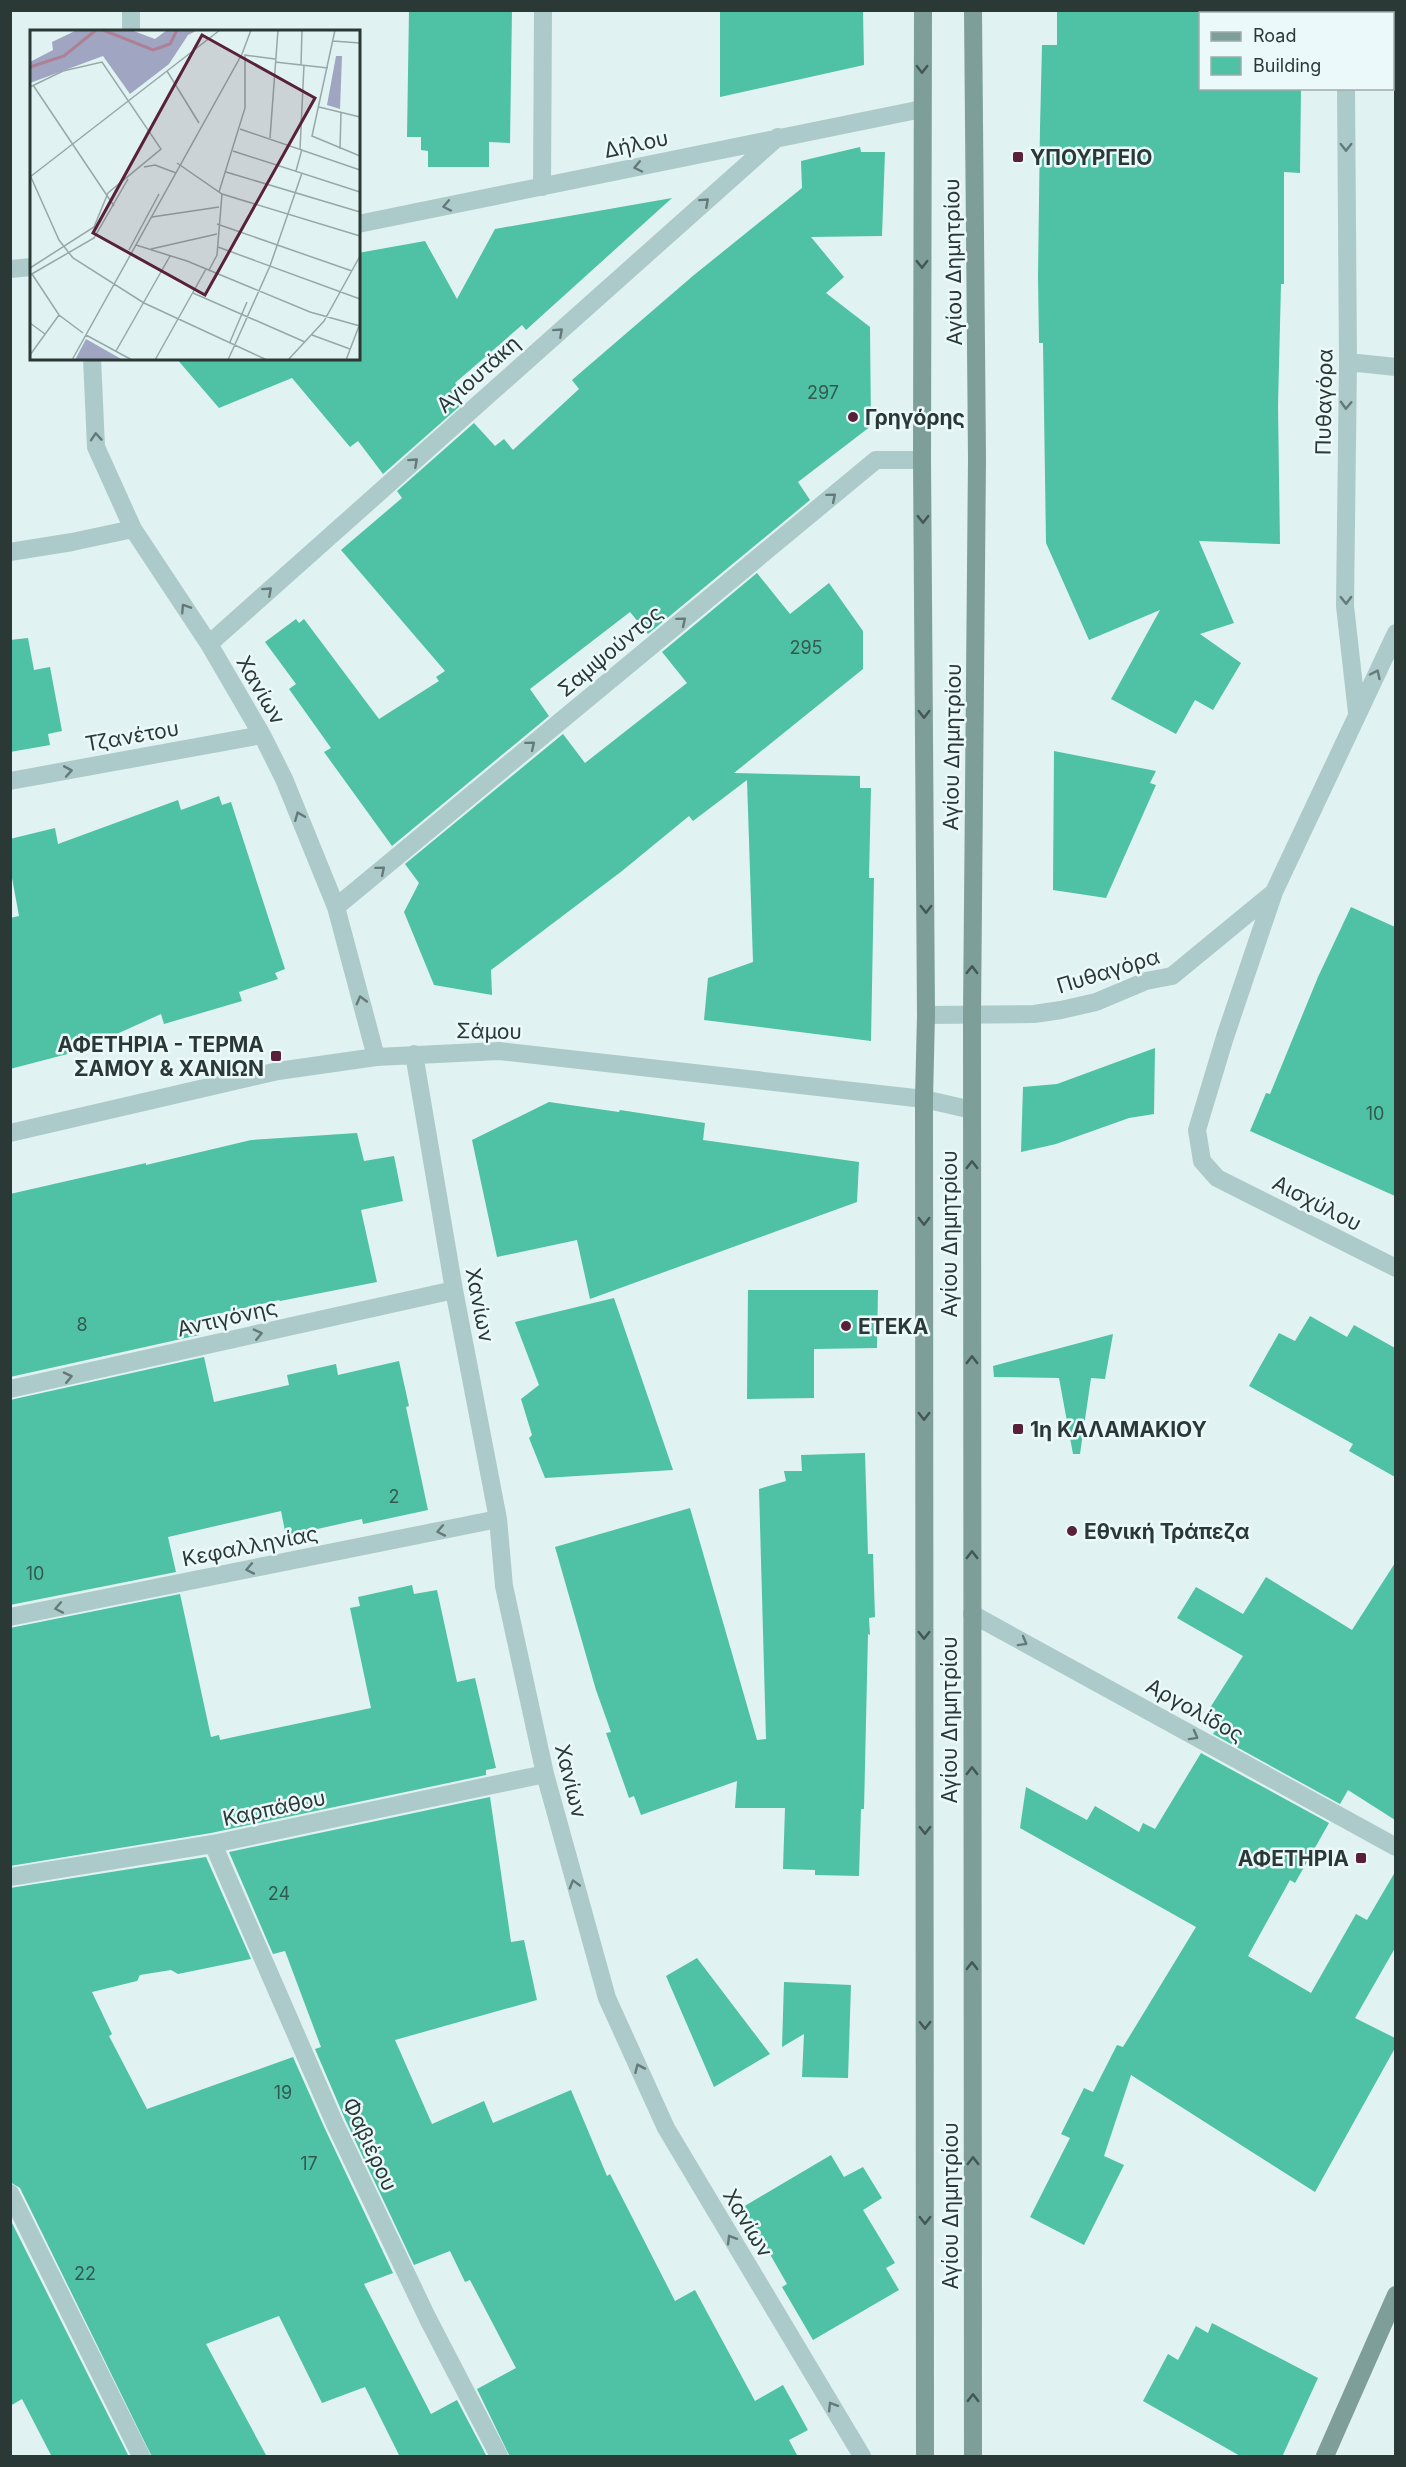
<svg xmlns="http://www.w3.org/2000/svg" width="1406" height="2467" viewBox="0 0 1406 2467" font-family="Inter,sans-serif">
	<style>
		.building { fill: #4fc1a4 }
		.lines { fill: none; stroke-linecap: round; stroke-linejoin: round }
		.street { stroke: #accac9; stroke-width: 18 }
		.secondary { stroke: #7d9e99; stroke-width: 18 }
		.oneway { stroke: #435754 }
		.oneway2 { stroke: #647a78 }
		.poi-dot { fill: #592139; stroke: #ecf9fa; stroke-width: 2 }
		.labels { text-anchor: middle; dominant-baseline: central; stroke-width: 5; stroke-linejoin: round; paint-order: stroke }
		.number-label { font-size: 18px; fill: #335a52 }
		.street-label { font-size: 21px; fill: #2a3836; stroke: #ecf9fa }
		.poi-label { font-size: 21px; font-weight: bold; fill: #2a3836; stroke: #ecf9fa; text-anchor: start }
		.inset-river { fill: none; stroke: #ae8095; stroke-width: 3 }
		.inset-road { fill: none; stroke: #97a8a7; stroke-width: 1.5 }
		.view { fill: #592139; fill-opacity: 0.15; stroke: #592139; stroke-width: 3 }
		.inset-edge { fill: none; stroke: #2a3836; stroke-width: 3 }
	</style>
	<rect width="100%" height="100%" fill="#e0f2f2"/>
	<path class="building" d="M409,10H512L510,143L489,142V167H428V151L421,150V137H407Z
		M720,10H863L864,65L720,97Z
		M1057,10H1200V88H1301L1300,173L1284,172V284H1281L1278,406L1280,544L1199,541L1234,623L1200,634L1241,663L1213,710L1195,700L1176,734L1111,699L1160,610L1089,640L1046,543L1043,343H1039L1038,276L1040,128L1042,45H1057Z
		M860,147L861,152H885L882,236L811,237L844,277L826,293L870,327L871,426L798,482L810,500L648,634L630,612L530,689L549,716L392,846L324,752L331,748L289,689L296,684L265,642L296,619L299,623L304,619L379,719L439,681L436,677L445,671L341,550L402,498L397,491L474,423L495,446L504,439L513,450L579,389L572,380L694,275L802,188L801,161Z
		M672,198L526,330L522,325L455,383L460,389L452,397L460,406L383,474L358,441L350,447L292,378L219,408L176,358H358V253L425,241L457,299L495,229Z
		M757,573L790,614L829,583L863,631V669L734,773L860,776V788H871L869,878H874L871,1041L704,1020L708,978L753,962L747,780L693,821L689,816L622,871L491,970L492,995L434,985L404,912L419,883L405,864L563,734L585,763L687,683L662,652Z
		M28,638L34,670L50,667L62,731L48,734L50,745L10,752V640Z
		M1054,751L1156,771L1150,783L1156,785L1106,898L1053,890Z
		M219,796L222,805L231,802L285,969L275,973L278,979L239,992L242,1001L164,1024L161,1014L79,1051L10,1069V918L19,916L10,867V839L55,828L58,844L178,800L181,810Z
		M1351,907L1395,927V1196L1250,1131L1266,1093L1270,1094L1318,977Z
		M1155,1048L1154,1114L1129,1118L1056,1144L1021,1152L1023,1087L1057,1084Z
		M549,1102L619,1112L620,1110L705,1123L703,1140L859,1162L857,1202L590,1299L577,1240L497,1257L472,1140Z
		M357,1133L364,1161L394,1156L403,1201L361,1210L377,1282L280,1301L279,1300L196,1319L199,1335L10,1377V1194L146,1163V1165L251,1140Z
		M748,1290H878L877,1348L814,1349V1398L747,1399Z
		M614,1298L673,1470L545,1478L529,1438L532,1435L521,1399L539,1385L515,1322Z
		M1310,1316L1347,1337L1354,1325L1395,1348V1477L1349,1451L1353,1444L1249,1386L1279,1333L1295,1341Z
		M1113,1334L1105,1379L1091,1378L1080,1454H1073L1059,1378L994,1377L993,1366Z
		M204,1357L214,1402L289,1385L287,1375L336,1364L338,1375L399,1361L409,1406L406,1407L428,1510L363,1524L362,1519L286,1536L281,1511L168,1537L176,1572L10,1605V1400Z
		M865,1453L868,1554H873L875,1617L869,1618L870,1635L868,1634L864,1809H861L859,1876L815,1875V1870L783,1869L785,1808H735L737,1781L641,1815L634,1796L629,1798L606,1733L611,1732L596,1690L555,1547L690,1508L757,1740L766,1739L759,1489L786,1481L784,1471H802L801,1455Z
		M1395,1563V1820L1348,1790L1340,1804L1213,1734L1222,1719L1208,1711L1243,1656L1177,1618L1196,1587L1243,1614L1266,1577L1352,1630Z
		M412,1585L414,1594L437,1590L457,1682L475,1678L496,1768L486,1770V1775L211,1833L10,1866V1628L180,1594L211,1737L219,1735L220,1740L371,1708L350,1608L360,1606L358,1597Z
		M1201,1753L1329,1823L1295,1883L1290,1880L1248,1956L1311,1993L1356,1914L1367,1920L1395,1872V1948L1355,2018L1395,2038V2048L1315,2192L1131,2075L1104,2156L1124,2165L1084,2245L1030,2217L1070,2138L1061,2134L1084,2088L1093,2092L1117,2045L1123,2047L1196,1927L1020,1828L1026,1787L1087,1820L1095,1806L1139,1832L1143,1823L1155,1829Z
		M490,1797L511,1942L524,1940L537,2000L395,2040L432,2124L484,2101L493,2123L571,2090L607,2176L610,2174L675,2301L695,2290L755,2401L783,2385L808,2430L789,2440L798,2457H510L477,2389L516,2368L470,2280L465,2282L450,2251L414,2265L345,2119L315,2049L321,2047L285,1951L273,1954L229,1852Z
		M206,1857L251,1959L178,1974L171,1970L140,1975L137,1981L92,1992L112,2034L109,2036L147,2109L293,2057L325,2129L393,2273L364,2284L431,2414L457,2400L487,2457H400L365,2387L322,2403L279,2316L206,2344L267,2457H152L20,2188L10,2182V1888Z
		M697,1958L770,2054L714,2087L666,1976Z
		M784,1982L851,1985L848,2078L802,2077L804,2034L782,2047Z
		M831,2155L844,2177L863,2167L882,2198L863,2210L895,2263L886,2268L899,2290L813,2340L782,2287L787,2284L743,2207Z
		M10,2219L129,2457H52L22,2399L10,2406Z
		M1212,2323L1318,2378L1282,2457H1242L1143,2401L1168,2354L1178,2360L1196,2326L1208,2333Z"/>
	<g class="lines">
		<path class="street" d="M131,10V32
			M1353,14V10
			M1346,88L1348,362L1345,606L1357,713
			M542,187L543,10
			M358,224L922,109
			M10,269L32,267
			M92,358L96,447L133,529L209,644L262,735L284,779L336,907L376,1057
			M1348,362L1396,367
			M10,552L72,542L133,529
			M1396,633L1274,892L1225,1037L1197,1130L1202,1161L1217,1178L1396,1268
			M209,644L778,137
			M10,781L262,735
			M336,907L876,460H922
			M926,1015L1034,1014L1061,1010L1096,1002L1146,981L1172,976L1273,893
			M414,1054L454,1290L498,1519L504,1586L545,1774L607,1998L666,2128L862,2456
			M10,1133L278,1071L376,1057L499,1051L924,1099L972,1110
			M10,1389L454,1290
			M972,1614L1396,1847
			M10,1617L498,1519
			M213,1844L335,2124L427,2317L499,2456
			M10,1877L213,1844L545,1774
			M10,2193L141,2456"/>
		<path class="secondary" d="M923,10L922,460L926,1015L924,1099L925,2456
			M973,2456L972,1015L977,458L973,10
			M1325,2456L1396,2295"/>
	</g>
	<defs><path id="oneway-chevron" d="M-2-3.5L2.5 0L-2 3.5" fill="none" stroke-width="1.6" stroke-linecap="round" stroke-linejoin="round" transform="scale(1.5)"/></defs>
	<g class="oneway">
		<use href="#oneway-chevron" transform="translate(922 69) rotate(90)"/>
		<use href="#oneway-chevron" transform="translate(922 264) rotate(90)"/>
		<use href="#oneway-chevron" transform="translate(923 519) rotate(90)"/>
		<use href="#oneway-chevron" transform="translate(924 714) rotate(90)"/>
		<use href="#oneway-chevron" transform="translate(926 909) rotate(90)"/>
		<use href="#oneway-chevron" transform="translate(972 970) rotate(-89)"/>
		<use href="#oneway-chevron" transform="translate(972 1165) rotate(-90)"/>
		<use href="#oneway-chevron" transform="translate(924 1221) rotate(90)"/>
		<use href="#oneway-chevron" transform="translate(972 1360) rotate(-90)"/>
		<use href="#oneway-chevron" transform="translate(924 1416) rotate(90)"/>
		<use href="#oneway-chevron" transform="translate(972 1555) rotate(-90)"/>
		<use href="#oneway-chevron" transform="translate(924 1635) rotate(90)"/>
		<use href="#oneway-chevron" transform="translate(972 1771) rotate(-90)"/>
		<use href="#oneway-chevron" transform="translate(925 1830) rotate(90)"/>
		<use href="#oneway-chevron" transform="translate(972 1966) rotate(-90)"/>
		<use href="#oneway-chevron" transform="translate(925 2025) rotate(90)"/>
		<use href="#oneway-chevron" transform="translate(973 2161) rotate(-90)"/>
		<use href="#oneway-chevron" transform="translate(925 2220) rotate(90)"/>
		<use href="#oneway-chevron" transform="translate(973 2398) rotate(-90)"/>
	</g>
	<g class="oneway2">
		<use href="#oneway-chevron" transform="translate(1346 147) rotate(90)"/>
		<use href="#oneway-chevron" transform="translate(638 167) rotate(168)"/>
		<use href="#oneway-chevron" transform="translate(705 202) rotate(-42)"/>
		<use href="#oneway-chevron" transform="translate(447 206) rotate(169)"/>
		<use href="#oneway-chevron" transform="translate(559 332) rotate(-42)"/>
		<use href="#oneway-chevron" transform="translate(1346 405) rotate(92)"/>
		<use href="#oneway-chevron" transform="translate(96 437) rotate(-94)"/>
		<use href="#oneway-chevron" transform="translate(414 462) rotate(-42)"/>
		<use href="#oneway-chevron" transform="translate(832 497) rotate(-40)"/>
		<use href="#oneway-chevron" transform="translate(268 591) rotate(-42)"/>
		<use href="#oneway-chevron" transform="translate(1346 600) rotate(89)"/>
		<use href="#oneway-chevron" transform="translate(185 608) rotate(-123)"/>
		<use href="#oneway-chevron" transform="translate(682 621) rotate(-40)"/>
		<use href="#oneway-chevron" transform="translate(1376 674) rotate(-65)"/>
		<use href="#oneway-chevron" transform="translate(531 745) rotate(-40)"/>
		<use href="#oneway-chevron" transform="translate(68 771) rotate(-10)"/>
		<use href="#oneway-chevron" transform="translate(299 816) rotate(-112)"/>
		<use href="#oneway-chevron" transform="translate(381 870) rotate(-40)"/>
		<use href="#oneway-chevron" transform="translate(361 1000) rotate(-105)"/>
		<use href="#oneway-chevron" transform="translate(258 1334) rotate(-13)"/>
		<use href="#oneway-chevron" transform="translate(68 1377) rotate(-13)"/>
		<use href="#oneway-chevron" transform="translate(441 1531) rotate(169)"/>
		<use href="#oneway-chevron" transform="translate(250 1569) rotate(169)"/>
		<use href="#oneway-chevron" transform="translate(59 1608) rotate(169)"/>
		<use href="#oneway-chevron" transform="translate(1023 1642) rotate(29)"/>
		<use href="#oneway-chevron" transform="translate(1194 1736) rotate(29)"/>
		<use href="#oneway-chevron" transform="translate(574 1884) rotate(-106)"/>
		<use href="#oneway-chevron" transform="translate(639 2068) rotate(-114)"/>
		<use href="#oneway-chevron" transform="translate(731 2239) rotate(-121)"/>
		<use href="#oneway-chevron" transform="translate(832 2406) rotate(-122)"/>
	</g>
	<g class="poi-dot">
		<rect x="1012" y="151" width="12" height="12" rx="3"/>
		<circle cx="853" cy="417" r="6"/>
		<rect x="270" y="1050" width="12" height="12" rx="3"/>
		<circle cx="846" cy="1326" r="6"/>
		<rect x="1012" y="1423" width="12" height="12" rx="3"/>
		<circle cx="1072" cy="1531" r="6"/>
		<rect x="1355" y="1852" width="12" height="12" rx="3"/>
	</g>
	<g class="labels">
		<g class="number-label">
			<text x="823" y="392">297</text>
			<text x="806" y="647">295</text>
			<text x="1375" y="1113">10</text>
			<text x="82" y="1324">8</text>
			<text x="394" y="1496">2</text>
			<text x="35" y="1573">10</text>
			<text x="279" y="1893">24</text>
			<text x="283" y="2092">19</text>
			<text x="309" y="2163">17</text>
			<text x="85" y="2273">22</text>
		</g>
		<g class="street-label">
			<text transform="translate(636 144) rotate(-12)">Δήλου</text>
			<text transform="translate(953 262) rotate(-91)">Αγίου Δημητρίου</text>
			<text transform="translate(478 374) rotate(-42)">Αγιουτάκη</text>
			<text transform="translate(1324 402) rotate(-89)">Πυθαγόρα</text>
			<text transform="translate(610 651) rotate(-40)">Σαμψούντος</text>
			<text transform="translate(261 690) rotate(60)">Χανίων</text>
			<text transform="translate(132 736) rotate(-10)">Τζανέτου</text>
			<text transform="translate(952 747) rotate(-89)">Αγίου Δημητρίου</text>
			<text transform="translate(1108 971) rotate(-17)">Πυθαγόρα</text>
			<text transform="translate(489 1031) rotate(1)">Σάμου</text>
			<text transform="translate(1317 1203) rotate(27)">Αισχύλου</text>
			<text transform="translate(949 1234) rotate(-90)">Αγίου Δημητρίου</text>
			<text transform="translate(480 1305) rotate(79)">Χανίων</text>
			<text transform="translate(227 1318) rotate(-13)">Αντιγόνης</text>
			<text transform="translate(250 1546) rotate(-11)">Κεφαλληνίας</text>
			<text transform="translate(1195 1710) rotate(29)">Αργολίδος</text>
			<text transform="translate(949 1720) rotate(-90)">Αγίου Δημητρίου</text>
			<text transform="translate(571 1781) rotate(76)">Χανίων</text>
			<text transform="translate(274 1808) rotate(-12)">Καρπάθου</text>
			<text transform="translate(370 2144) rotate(65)">Φαβιέρου</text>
			<text transform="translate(950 2206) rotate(-90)">Αγίου Δημητρίου</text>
			<text transform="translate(748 2223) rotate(59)">Χανίων</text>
		</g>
		<g class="poi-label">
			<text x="1030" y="157">ΥΠΟΥΡΓΕΙΟ</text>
			<text x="865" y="417">Γρηγόρης</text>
			<text x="264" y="1044" text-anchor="end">ΑΦΕΤΗΡΙΑ - ΤΕΡΜΑ<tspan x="264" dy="24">ΣΑΜΟΥ &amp; ΧΑΝΙΩΝ</tspan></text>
			<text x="858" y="1326">ΕΤΕΚΑ</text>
			<text x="1030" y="1429">1η ΚΑΛΑΜΑΚΙΟΥ</text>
			<text x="1084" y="1531">Εθνική Τράπεζα</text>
			<text x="1349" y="1858" text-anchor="end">ΑΦΕΤΗΡΙΑ</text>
		</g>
	</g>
	<g transform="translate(30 30)">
		<rect width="330" height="330" fill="#e0f2f2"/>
		<path d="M47,0H101L125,9L137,0H168L158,5L139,34L100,64L73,26L0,53V32L23,20L22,12ZM306,26H312L310,79L297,75ZM56,309L93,330H45Z" fill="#a0a5c1"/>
		<path class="inset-river" d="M73,0L123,20L140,14L147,0M0,37L34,26L66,0"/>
		<path class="inset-road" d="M305,0L282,106L330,126M303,11L330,13M214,25L245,29M245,32L298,38M271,35L272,0M137,41L169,93M3,55L84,176M0,57L33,41L72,32L131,119L78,163L64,197L0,238M289,77L330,87M210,99L330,140M240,108L248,0M270,119L274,35M310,119L311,82M203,121L330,162M147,133L192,164L330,206M114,137L125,135L146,143M266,141L272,119M196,142L330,182M0,145L29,210L43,228L114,273L237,330M0,147L190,0M189,162L215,78V26M122,187L189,177M187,194L322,241M106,215L157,231L280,282L330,296M188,217L330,269M121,219L187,204M99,220L129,164M179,240L187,225L192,164M2,244L29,285L53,303M0,245L64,208L98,149M163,263L275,312M0,293L15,304M56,305L102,330M282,305L320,319M200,312L217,272M86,321L140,226M0,325L29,285M42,330L212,24L221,0M125,330L176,239M198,330L240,236L272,143M258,330L294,291L330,226M316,330L329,296"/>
		<path class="view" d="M172,5L285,68L175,265L63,203Z"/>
		<rect width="330" height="330" class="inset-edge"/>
	</g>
	<rect width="1406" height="2467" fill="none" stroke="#2a3836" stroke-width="24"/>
	<rect x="1199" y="12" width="195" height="78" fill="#ecf9fa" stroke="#9eacac" stroke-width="1.5"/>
	<rect x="1211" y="32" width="30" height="9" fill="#7d9e99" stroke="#9eacac" stroke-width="1.5"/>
	<text x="1253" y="42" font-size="18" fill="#2a3836">Road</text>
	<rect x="1211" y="57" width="30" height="18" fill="#4fc1a4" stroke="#9eacac" stroke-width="1.5"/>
	<text x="1253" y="72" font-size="18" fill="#2a3836">Building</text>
</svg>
